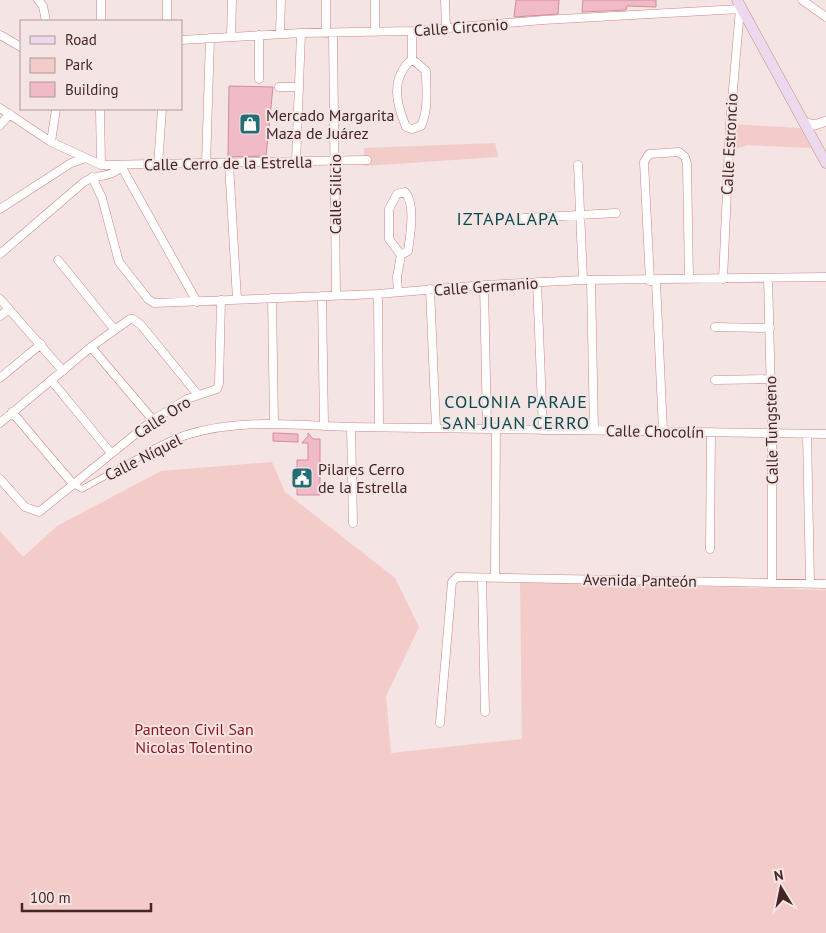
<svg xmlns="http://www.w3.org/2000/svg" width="826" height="933" viewBox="0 0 826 933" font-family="'PT Sans',sans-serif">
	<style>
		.green { fill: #f3cbc8 }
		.building { fill: #f0bac6; stroke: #d38d9e }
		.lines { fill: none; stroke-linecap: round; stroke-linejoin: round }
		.pedestrian-casing { stroke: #ce8782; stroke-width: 7 }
		.minor-casing { stroke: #ce8782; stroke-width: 9 }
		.tertiary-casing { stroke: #ce8782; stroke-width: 10 }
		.secondary-casing { stroke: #ce8782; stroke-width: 11 }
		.pedestrian { stroke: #fff; stroke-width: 5.5 }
		.minor { stroke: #fff; stroke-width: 8 }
		.tertiary { stroke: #fff; stroke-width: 9 }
		.secondary { stroke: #ecd9ed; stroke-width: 10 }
		.labels { text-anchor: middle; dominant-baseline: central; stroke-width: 4; stroke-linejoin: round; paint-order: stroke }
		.street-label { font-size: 16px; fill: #442725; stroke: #f4e4e3 }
		.poi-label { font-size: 16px; fill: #442725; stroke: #f4e4e3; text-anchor: start }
		.park-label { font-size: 16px; fill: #8c151e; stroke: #f4e4e3 }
		.neighbourhood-label { font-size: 18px; letter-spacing: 1px; fill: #0a4a4f; stroke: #f4e4e3 }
	</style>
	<rect width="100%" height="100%" fill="#f4e4e3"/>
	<path class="green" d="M730,124L800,128L811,148L748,145L728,151Z
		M495,143L498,157L364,166V148Z
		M272,462L285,492L395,578L419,627L386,696L391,753L522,739L520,581L826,590V933H0V531L23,557L57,526L161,471Z"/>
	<path class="building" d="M516,0H559L558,14L514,17Z
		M583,0H656V7L627,6L626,10L582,12Z
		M229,86L273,87L266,156L228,157Z
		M273,433L298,434V442L273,441Z
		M308,433L313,439H320V495H297V460H308V443H302L308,436Z"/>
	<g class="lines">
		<g class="pedestrian-casing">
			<path id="pedestrian" d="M73,484L82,489L151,451"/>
		</g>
		<g class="minor-casing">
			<path id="minor" d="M38,0L43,6L46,21
				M167,0V21
				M326,0V33
				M375,0V32
				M445,0L446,28
				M802,0L826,17
				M101,21V0
				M333,33L336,295
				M280,34L281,0
				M0,35L21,47
				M259,35V79
				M231,37L232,0
				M181,40L301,33L412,31L543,20L740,9L730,124L723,279
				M412,59L426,71C426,90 429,109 421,126L412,129L406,127C396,103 390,79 412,59V31
				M279,87H299
				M0,108L51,142L101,165L367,160
				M100,109L101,165
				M0,125L10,114
				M51,142L56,109
				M296,162L301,33
				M206,164L210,38
				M229,164L237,299
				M158,165L162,109
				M578,165L583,280
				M121,166L197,302
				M92,177L102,198L119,262L148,299L154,303L378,294L484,285L583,280L826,277
				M0,209L71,163L86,158
				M524,218L616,213
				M0,254L84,182C97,174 112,178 121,166
				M58,260L114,329
				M768,278L772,434V582
				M591,281L594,430
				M650,281L644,162L649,154L679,152L685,157L687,164L689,279
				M656,281L663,431
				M537,282L543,430
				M484,285L487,428
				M430,289L436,428
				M398,292L397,277L401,255L389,239V209L397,194L405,192C416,204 410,236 408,251L401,255
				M378,294L379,427
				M322,296L324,426
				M272,298L274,424
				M0,299L63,371
				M0,316L9,309
				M715,327L770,328
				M91,347L153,420
				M0,378L41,344
				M51,380L111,453
				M715,380L771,379
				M12,412L73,484
				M0,423L91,347L130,319H133L141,325L198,395
				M351,427L353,523
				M807,434L810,583
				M151,451C162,446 174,439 186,435C239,418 296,425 351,427L826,434
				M0,479L25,507L39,512L153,420L187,399L217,389L219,384L221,300
				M710,549L711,432
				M495,577L496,428
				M482,579L485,712
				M440,723L452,582L457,577L826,584"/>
		</g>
		<g class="tertiary-casing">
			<path id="tertiary" d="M806,123L815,125L826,121"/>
		</g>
		<g class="secondary-casing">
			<path id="secondary" d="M737,0L826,163"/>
		</g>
		<use href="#pedestrian" class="pedestrian"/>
		<use href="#minor" class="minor"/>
		<use href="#tertiary" class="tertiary"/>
		<use href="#secondary" class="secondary"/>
	</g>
	<defs>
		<g id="shop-square" transform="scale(1.125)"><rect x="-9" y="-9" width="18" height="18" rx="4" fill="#236d74" stroke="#f4e4e3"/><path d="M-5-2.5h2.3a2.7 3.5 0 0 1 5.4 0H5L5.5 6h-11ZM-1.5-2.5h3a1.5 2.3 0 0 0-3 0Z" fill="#fff"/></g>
		<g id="civic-square" transform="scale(1.125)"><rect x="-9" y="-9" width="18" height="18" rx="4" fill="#236d74" stroke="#f4e4e3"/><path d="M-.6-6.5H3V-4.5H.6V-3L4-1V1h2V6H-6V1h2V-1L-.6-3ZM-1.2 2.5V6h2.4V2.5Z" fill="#fff"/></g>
	</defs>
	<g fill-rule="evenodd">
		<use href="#shop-square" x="250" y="124"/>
		<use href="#civic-square" x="302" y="478"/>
	</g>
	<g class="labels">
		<g class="street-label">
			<text transform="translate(461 27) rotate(-4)">Calle Circonio</text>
			<text transform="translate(729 144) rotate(-87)">Calle Estroncio</text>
			<text transform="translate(228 163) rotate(-1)">Calle Cerro de la Estrella</text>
			<text transform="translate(335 194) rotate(-90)">Calle Silicio</text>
			<text transform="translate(486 286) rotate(-4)">Calle Germanio</text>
			<text transform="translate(162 417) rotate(-33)">Calle Oro</text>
			<text transform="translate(771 430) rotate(-91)">Calle Tungsteno</text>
			<text transform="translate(655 431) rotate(1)">Calle Chocolín</text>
			<text transform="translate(143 457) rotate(-27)">Calle Níquel</text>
			<text transform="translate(640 580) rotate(1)">Avenida Panteón</text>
		</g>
		<g class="poi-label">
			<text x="266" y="115">Mercado Margarita<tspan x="266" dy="18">Maza de Juárez</tspan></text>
			<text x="318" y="469">Pilares Cerro<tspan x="318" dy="18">de la Estrella</tspan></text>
		</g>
		<g class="park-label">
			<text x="194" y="729">Panteon Civil San<tspan x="194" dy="18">Nicolas Tolentino</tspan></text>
		</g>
		<g class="neighbourhood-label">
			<text x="508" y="218">IZTAPALAPA</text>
			<text x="516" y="401">COLONIA PARAJE<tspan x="516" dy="21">SAN JUAN CERRO</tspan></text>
		</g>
	</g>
	<rect x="20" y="20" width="162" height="90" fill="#f4e4e3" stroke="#ae9897"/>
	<rect x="30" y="36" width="25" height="8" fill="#ecd9ed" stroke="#ae9897"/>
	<text x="65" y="45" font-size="15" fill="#442725">Road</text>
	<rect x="30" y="58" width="25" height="15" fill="#f3cbc8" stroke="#ae9897"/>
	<text x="65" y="70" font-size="15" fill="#442725">Park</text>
	<rect x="30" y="82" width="25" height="15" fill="#f0bac6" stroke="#ae9897"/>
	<text x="65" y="95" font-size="15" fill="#442725">Building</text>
	<g transform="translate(781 888) rotate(350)" stroke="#f4e4e3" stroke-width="4" paint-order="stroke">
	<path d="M0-4L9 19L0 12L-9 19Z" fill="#442725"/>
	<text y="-8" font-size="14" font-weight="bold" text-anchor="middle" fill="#442725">N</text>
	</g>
	<path d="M22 903v8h129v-8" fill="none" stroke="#442725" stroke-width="2.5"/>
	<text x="30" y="903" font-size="15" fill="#442725" stroke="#f4e4e3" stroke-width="4" paint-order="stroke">100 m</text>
</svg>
